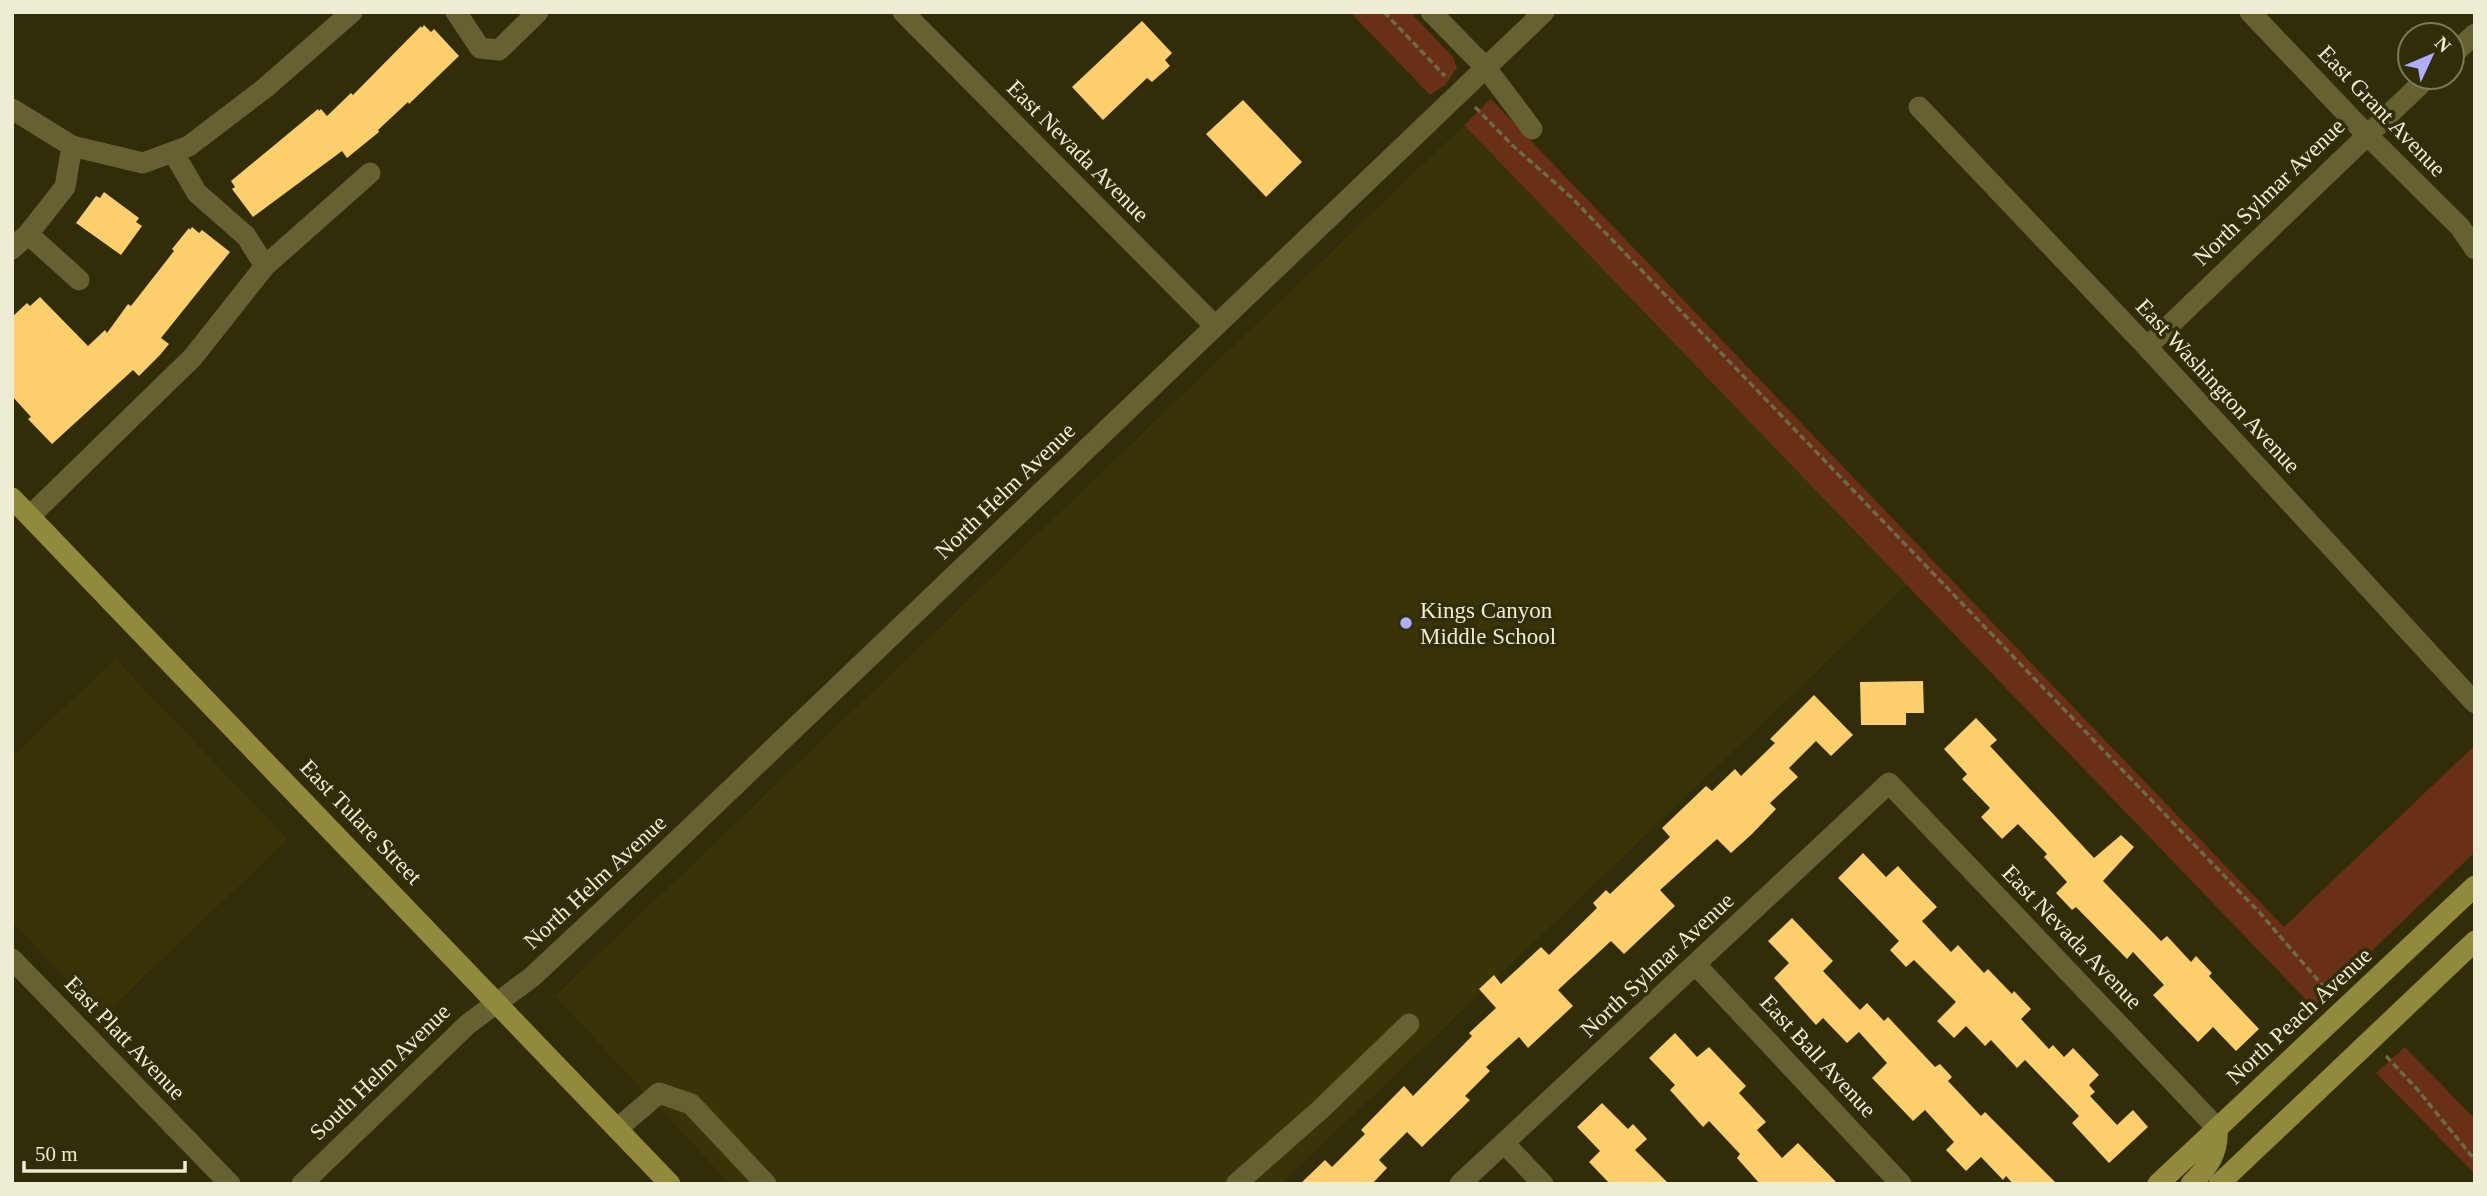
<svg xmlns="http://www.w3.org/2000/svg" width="2487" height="1196" viewBox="0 0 2487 1196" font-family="'Times New Roman',serif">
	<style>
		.built { fill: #383407 }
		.green { fill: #693015 }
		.building { fill: #fdce6c }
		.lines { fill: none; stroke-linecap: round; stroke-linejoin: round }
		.path { stroke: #6d6a49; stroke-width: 3.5; stroke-dasharray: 7 3.5; stroke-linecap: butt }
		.minor { stroke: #656132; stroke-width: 21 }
		.major { stroke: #918a3d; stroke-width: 21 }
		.poi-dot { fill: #afaefa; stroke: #302d08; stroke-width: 2.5 }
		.labels { text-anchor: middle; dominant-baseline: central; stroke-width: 7; stroke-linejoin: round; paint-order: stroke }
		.street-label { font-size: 23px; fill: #eeecd3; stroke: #302d08 }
		.poi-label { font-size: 23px; fill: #eeecd3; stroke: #302d08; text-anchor: start }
	</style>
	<rect width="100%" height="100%" fill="#302d08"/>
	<path class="built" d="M1464,125L1907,585L1281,1184H730L555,996Z
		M115,659L288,839L103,1016L12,922V757Z"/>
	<path class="green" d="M1350,12H1410L1453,57L1457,68L1445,85L1430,95Z
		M1491,99L2284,927L2475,745V852L2313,1007L1464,125Z
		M2405,1047L2475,1119V1174L2376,1073Z"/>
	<path class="building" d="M1142,21L1172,53L1165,60L1170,66L1152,82L1147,78L1103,120L1072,87Z
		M424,25L431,32L434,29L459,56L409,104L408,102L378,130L379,132L347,158L342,151L253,217L232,189L235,187L231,181L318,109L319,111L321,109L327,116L351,93L353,95L421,26L422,28Z
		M1243,100L1302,162L1266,197L1206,134Z
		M104,192L139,218L136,222L142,226L121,255L76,223L96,196L100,198Z
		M192,227L199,233L202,230L230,252L161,338L169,344L160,355L139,376L133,370L52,444L28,419L31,417L12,396V317L27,303L30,306L40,297L88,346L105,330L107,333L128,304L131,306L174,251L172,249L189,228L190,230Z
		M1923,681L1924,713H1906V725H1861L1860,682Z
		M1814,695L1853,735L1831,756L1816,741L1789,768L1798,777L1770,803L1776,809L1752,834L1731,853L1717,839L1660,890L1675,906L1624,954L1611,941L1558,990L1573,1006L1528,1048L1519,1037L1486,1067L1490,1071L1465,1096L1470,1100L1422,1147L1407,1132L1379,1160L1387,1168L1372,1184H1300L1325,1160L1332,1167L1365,1134L1361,1130L1404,1086L1413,1096L1472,1036L1469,1033L1496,1008L1479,989L1494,975L1501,984L1541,947L1549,955L1597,908L1593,903L1606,890L1610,894L1670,837L1662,828L1706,786L1712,791L1735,769L1741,776L1775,743L1770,739Z
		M1976,718L1997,740L1990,746L2094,858L2121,835L2134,847L2103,881L2161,941L2167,936L2191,962L2196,956L2212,973L2209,976L2259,1029L2236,1051L2213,1027L2198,1042L2170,1013L2153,995L2164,985L2133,952L2127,959L2076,907L2072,910L2056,893L2067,882L2044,857L2047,854L2018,824L2002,839L1981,817L1990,808L1962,779L1967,774L1944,749Z
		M1863,853L1886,877L1898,866L1910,879L1937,907L1922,921L1951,952L1958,945L1984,973L1988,969L2012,994L2014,991L2031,1009L2021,1019L2049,1049L2053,1045L2064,1057L2073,1048L2099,1075L2089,1085L2095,1092L2090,1096L2117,1125L2133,1110L2148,1127L2109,1163L2072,1123L2079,1116L2025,1060L2017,1068L1991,1040L1985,1046L1966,1026L1954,1038L1937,1021L1956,1002L1914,960L1906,967L1890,950L1899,941L1838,878Z
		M1792,918L1833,961L1823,971L1860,1010L1867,1003L1884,1021L1888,1017L1935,1067L1940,1064L1952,1077L1948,1081L1981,1116L1985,1112L2057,1184H2013L2006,1176L2003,1180L1981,1157L1966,1171L1946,1150L1954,1142L1925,1110L1913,1121L1872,1078L1887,1063L1859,1032L1847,1043L1823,1018L1816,1025L1774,978L1789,963L1768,941Z
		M1675,1033L1697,1057L1709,1047L1746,1086L1739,1093L1766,1122L1757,1130L1782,1158L1798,1143L1838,1184H1760L1737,1158L1740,1154L1709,1121L1703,1127L1687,1109L1670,1090L1675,1085L1649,1058Z
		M1602,1103L1628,1129L1633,1124L1647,1139L1635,1150L1669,1184H1610L1589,1162L1600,1151L1577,1127Z"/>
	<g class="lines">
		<path class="path" d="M1384,12L1445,76
			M1475,107L1512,145L1571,197L2260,913L2329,993
			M2386,1056L2416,1088L2475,1160"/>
		<path class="minor" d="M456,12L480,48L499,50L538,12
			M903,12L1215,326
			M1431,12L1486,68L1532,129
			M2250,12L2367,135L2460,227L2475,249
			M2452,55L2475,34
			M1919,107L2147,347L2475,703
			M12,109L72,146L143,163L189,146L265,88L352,12
			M28,234L79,280
			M12,249L28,234L65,187L72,146
			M265,266L370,173
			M2147,347L2428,77
			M30,516L193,357L265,266L246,236L197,193L173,152
			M12,959L230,1184
			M1696,965L1901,1184
			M617,1129L659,1093L691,1104L766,1184
			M1504,1143L1543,1184
			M302,1184L468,1024L532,977L640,876L1544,12
			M1236,1184L1321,1109L1409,1024
			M1460,1184L1889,783L2217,1128"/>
		<path class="major" d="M12,498L670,1184
			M2158,1184L2475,886
			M2191,1184C2208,1167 2219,1153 2217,1128
			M2219,1184L2475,941"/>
	</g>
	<circle class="poi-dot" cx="1406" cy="623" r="7"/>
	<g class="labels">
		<g class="street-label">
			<text transform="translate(2382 111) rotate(46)">East Grant Avenue</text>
			<text transform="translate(1078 151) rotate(45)">East Nevada Avenue</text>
			<text transform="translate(2269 192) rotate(-44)">North Sylmar Avenue</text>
			<text transform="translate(2218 386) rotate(47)">East Washington Avenue</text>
			<text transform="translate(1005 491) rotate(-44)">North Helm Avenue</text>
			<text transform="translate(361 822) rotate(46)">East Tulare Street</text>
			<text transform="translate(595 882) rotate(-43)">North Helm Avenue</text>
			<text transform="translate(2072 937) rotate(46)">East Nevada Avenue</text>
			<text transform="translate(1657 965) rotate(-43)">North Sylmar Avenue</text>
			<text transform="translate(2299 1016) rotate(-43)">North Peach Avenue</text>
			<text transform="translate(125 1038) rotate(46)">East Platt Avenue</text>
			<text transform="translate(1818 1056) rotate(47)">East Ball Avenue</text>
			<text transform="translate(380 1072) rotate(-44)">South Helm Avenue</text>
		</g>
		<g class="poi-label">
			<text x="1420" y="610">Kings Canyon<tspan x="1420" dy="26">Middle School</tspan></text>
		</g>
	</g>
	<rect width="2487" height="1196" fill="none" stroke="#eeecd3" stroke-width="28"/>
	<g transform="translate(2431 56) rotate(46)"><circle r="33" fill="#302d08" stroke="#7c7959" stroke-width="2"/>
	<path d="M0-5L12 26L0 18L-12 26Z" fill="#afaefa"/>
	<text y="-10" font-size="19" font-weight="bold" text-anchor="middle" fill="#eeecd3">N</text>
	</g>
	<path d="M24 1161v10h161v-10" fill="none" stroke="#eeecd3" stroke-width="3.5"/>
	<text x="35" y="1161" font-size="21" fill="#eeecd3" stroke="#302d08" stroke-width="5" paint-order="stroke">50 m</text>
</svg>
